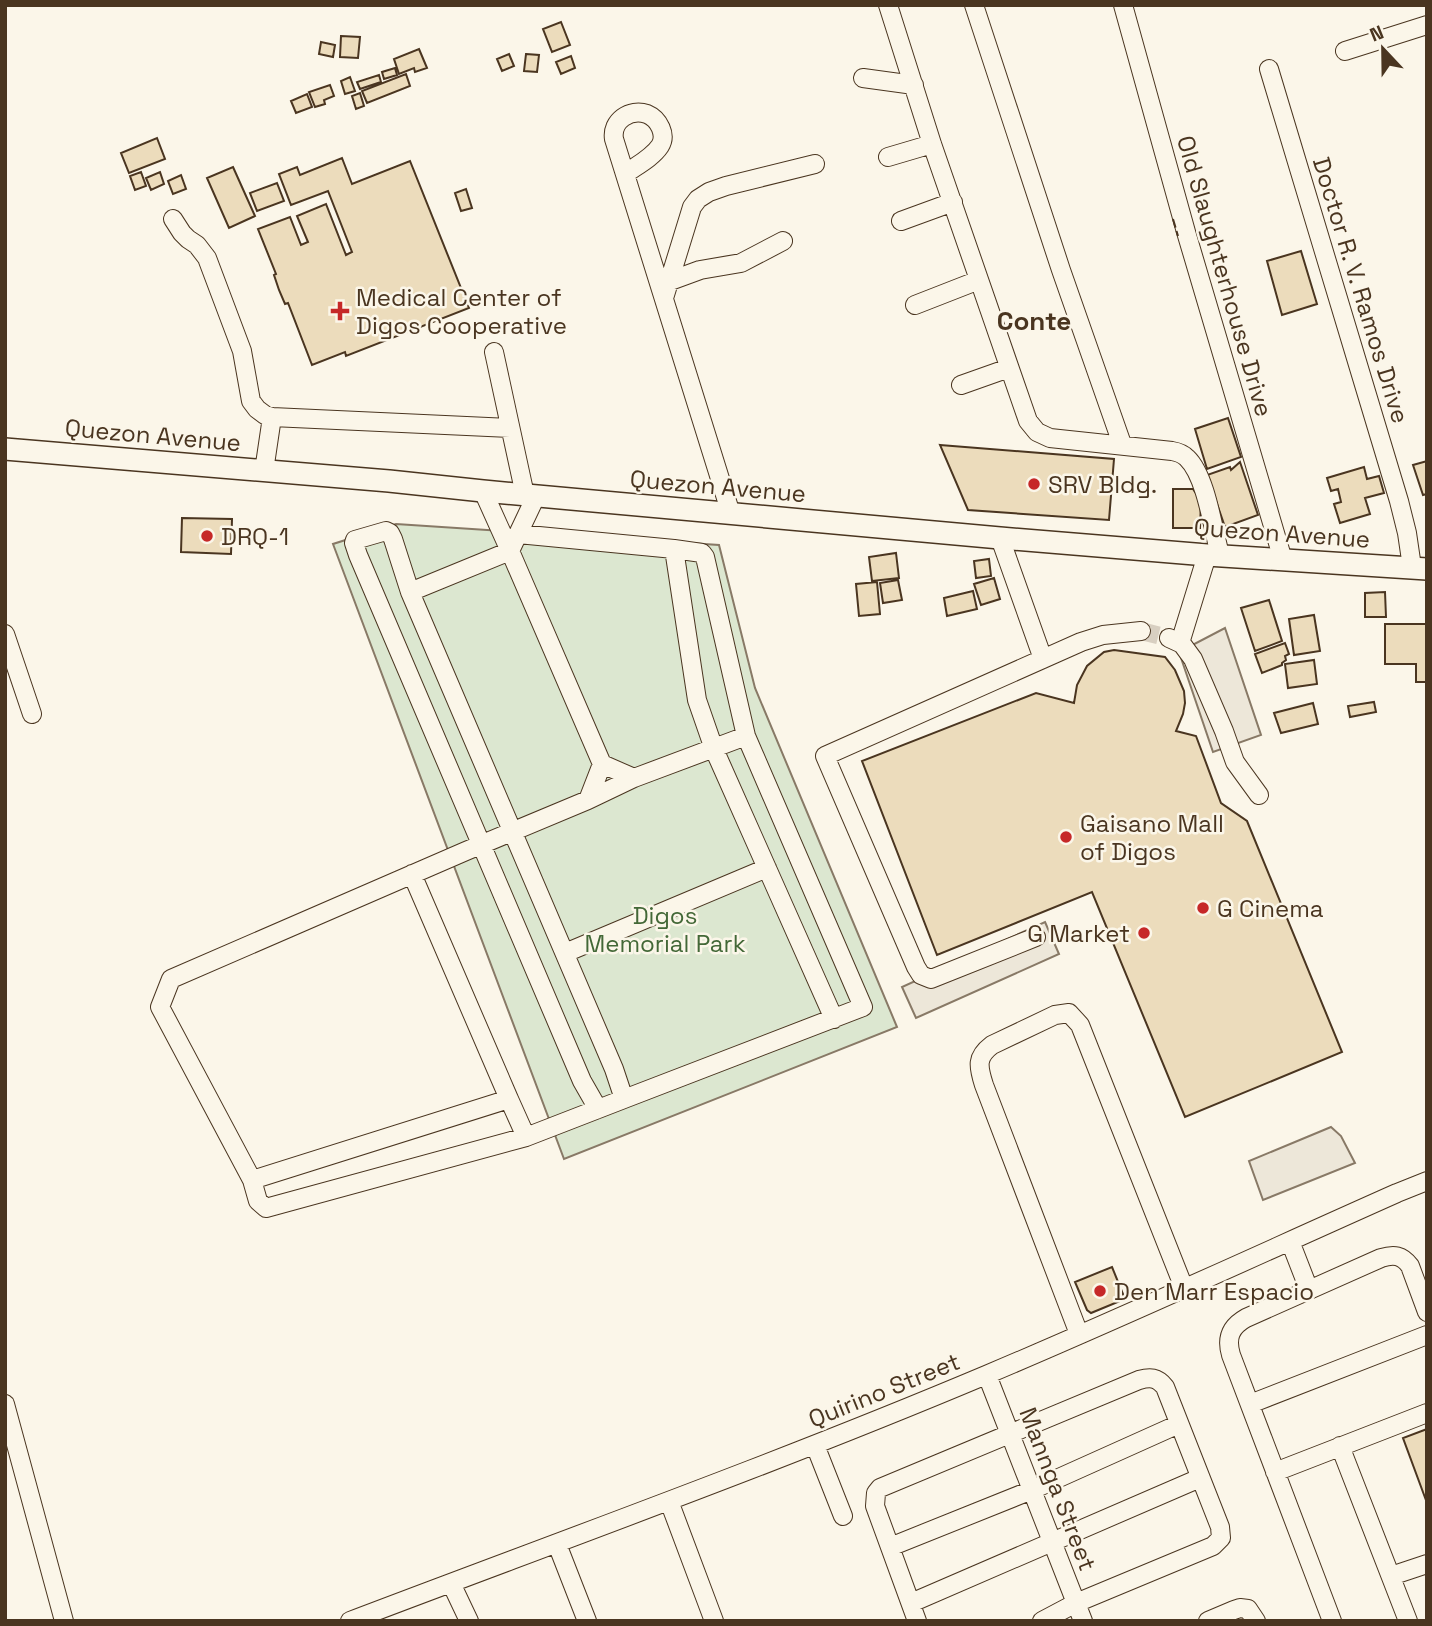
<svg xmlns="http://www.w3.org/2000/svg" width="1432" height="1626" viewBox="0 0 1432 1626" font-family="'Space Grotesk',sans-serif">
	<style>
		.green { fill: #dce7d0; stroke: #887966; stroke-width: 2 }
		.parking { fill: #ede7d9; stroke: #887966; stroke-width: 2 }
		.building { fill: #ecdcbc; stroke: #4a3520; stroke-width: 2 }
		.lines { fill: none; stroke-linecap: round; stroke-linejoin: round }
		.minor-tunnel { stroke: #d8cfc1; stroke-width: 18; stroke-dasharray: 18 9; stroke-linecap: butt }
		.minor-casing { stroke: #4a3520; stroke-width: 20 }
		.major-casing { stroke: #4a3520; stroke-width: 24 }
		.minor { stroke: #fbf6e9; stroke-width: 18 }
		.major { stroke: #fbf6e9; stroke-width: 21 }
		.fence { stroke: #4a3520; stroke-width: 2; stroke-dasharray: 9 3.5; stroke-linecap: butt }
		.poi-dot { fill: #c62828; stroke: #fbf6e9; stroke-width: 2.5 }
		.labels { text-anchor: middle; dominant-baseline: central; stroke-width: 5; stroke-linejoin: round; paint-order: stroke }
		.street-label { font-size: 24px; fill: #4a3520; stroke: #fbf6e9 }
		.poi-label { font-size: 24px; fill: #4a3520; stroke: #fbf6e9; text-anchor: start }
		.park-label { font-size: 24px; fill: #436837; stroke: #fbf6e9 }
		.neighbourhood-label { font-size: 26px; font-weight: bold; fill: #4a3520; stroke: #fbf6e9 }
	</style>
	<rect width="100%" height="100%" fill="#fbf6e9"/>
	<path class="green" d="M396,524L719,545L755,688L897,1027L564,1159L333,544Z"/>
	<path class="parking" d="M1225,628L1261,735L1213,752L1179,652Z
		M1045,922L1059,954L916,1018L902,987Z
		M1331,1127L1341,1136L1355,1163L1263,1200L1249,1161Z"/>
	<path class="building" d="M561,22L570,45L552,52L543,29Z
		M341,36L360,37L358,58L340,57Z
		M321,42L335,45L333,57L319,54Z
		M419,49L427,68L415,72L414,68L399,74L394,59Z
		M509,54L514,66L502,71L497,59Z
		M526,54L539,55L537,72L524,71Z
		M571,56L575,68L561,74L556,62Z
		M395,68L397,75L384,79L382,72Z
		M406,74L410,86L367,103L362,91Z
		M379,75L381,82L360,89L357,82Z
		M350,77L355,91L345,94L341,81Z
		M330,85L334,96L324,100L325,104L315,107L309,92Z
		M360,93L364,106L356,109L352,96Z
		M307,94L312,107L296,113L291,101Z
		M157,138L165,159L129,173L121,153Z
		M342,158L352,184L410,161L469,308L346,356L345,352L312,365L288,303L285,304L279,290L274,275L276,274L258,229L290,217L301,245L308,242L297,216L326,204L346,255L352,252L328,191L291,205L279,174L297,167L300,175Z
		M233,167L255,216L229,228L207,178Z
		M141,172L146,186L135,190L130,176Z
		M160,172L164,184L151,190L146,178Z
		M181,175L186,189L173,194L168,181Z
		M277,183L284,201L257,211L250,193Z
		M466,189L472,208L461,211L455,193Z
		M1301,251L1317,304L1282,315L1267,261Z
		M1228,418L1241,457L1207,469L1195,429Z
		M940,445L1114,459L1109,520L968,510Z
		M1427,461V494L1423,495L1413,465Z
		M1240,462L1258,515L1225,527L1207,475L1230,467L1231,470Z
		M1364,467L1367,479L1379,476L1384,493L1365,498L1370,514L1340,523L1334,504L1341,502L1338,489L1331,491L1327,478Z
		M1173,489H1193L1201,501L1200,528H1173Z
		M182,518L232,519L231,554L181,552Z
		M896,553L899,578L872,581L869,557Z
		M989,559L991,576L976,578L974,561Z
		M994,578L1000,599L981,605L974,584Z
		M898,580L902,600L883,603L880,583Z
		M877,582L880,614L859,616L856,584Z
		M973,591L977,609L947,616L944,598Z
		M1385,592L1386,617H1365V593Z
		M1269,600L1282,641L1255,651L1241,608Z
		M1314,615L1320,651L1294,655L1289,619Z
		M1385,624H1427V682H1416V664H1385Z
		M1285,643L1289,654L1285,656L1286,660L1282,663V665L1262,673L1255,654Z
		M1114,650L1165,657L1175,670L1184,691L1185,703L1183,714L1176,731L1196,736L1221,803L1247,821L1342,1052L1185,1117L1092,892L937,955L862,761L1036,693L1074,703L1077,685L1087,666L1104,652Z
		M1314,660L1317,684L1288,688L1285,664Z
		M1374,702L1376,712L1350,717L1348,706Z
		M1313,703L1318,724L1281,733L1274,713Z
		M1112,1267L1125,1299L1091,1313L1087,1310L1075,1282Z
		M1427,1429V1503L1403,1438Z"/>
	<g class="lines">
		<path class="minor-tunnel" d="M1141,631L1169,638"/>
		<g class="minor-casing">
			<path id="minor" d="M888,5L932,144L1028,421L1037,432L1050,438L1172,451C1178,452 1183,454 1187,458C1206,476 1213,529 1220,555
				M974,5L1061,270L1122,444
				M1123,5L1186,232L1283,560
				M1345,51L1427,25
				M1269,69L1399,501L1407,533L1412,567
				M863,78L914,85
				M888,157L932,144
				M625,174C636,166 652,158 660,146C667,135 659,119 647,114C630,108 611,121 614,139L731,514
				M173,219L182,233L188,239L197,245L207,258L242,351L251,401L257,409L265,415L272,417L510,428
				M901,221L953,202
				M670,281L700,270L741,263L783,241
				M664,298L692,207L698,199L709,192L726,186L815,164
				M915,305L979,280
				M494,352L525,495
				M961,385L1009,368
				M264,471L272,417
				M483,491L510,551L602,764
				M518,534L674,549L702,553L705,557L746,736L863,1007L624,1099L614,1069L410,592L393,539L390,533L386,531L355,540L354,543L358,555L582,1081L598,1109
				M1000,538L1043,659
				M674,549L697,700L714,749L834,1019
				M410,592L510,551L536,496
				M5,634L32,714
				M1169,638L1182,644L1193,659L1224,731L1235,762L1259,795
				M1180,643L1207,555
				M588,800L634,778
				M412,874L509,1099L252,1180L160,1007L171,979L466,851L588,800L602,764L634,778L746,736
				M1036,937L931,979L921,975L916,967L825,756L1081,642L1103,635L1141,631
				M565,953L767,868
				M526,1137L624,1099
				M252,1180L258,1201L266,1208L526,1137L509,1099
				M1290,1241L1309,1290
				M1079,1334L984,1085C978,1066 976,1057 992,1045L1055,1015L1069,1013L1080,1025L1184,1288
				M987,1375L1083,1621
				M5,1404L64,1621
				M1250,1404L1427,1335
				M815,1445L843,1516
				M1340,1446L1408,1621
				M1275,1472L1427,1413
				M669,1501L714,1621
				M557,1544L587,1621
				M890,1547L1032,1490L1179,1424
				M1391,1576L1427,1564
				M451,1583L469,1621
				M911,1603L1200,1478
				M350,1621C563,1540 777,1463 986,1375C1124,1317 1260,1254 1397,1193L1427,1181
				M917,1621L875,1506L876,1493L880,1488L1139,1380C1150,1377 1157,1377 1165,1387L1220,1527L1221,1538L1213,1546L1076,1603L1042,1621
				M1208,1621L1234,1610L1240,1608L1248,1609L1256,1621
				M1332,1621L1231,1355C1226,1338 1230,1327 1246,1318L1381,1258C1394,1254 1402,1255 1410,1266L1427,1312"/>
		</g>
		<g class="major-casing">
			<path id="major" d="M5,449L389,481L483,491L1000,538L1207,555L1427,569"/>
		</g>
		<use href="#minor" class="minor"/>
		<use href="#major" class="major"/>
		<path class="fence" d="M1173,219L1178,236"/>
	</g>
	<g class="poi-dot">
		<path d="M336.5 300.5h7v7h7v7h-7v7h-7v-7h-7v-7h7z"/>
		<circle cx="1034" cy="484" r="7"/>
		<circle cx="207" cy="536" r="7"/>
		<circle cx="1066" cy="837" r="7"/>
		<circle cx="1203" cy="908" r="7"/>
		<circle cx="1144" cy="933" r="7"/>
		<circle cx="1100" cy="1291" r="7"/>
	</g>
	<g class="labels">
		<g class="street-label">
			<text transform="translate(1225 276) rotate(74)">Old Slaughterhouse Drive</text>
			<text transform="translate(1361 290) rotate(73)">Doctor R. V. Ramos Drive</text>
			<text transform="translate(153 435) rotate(5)">Quezon Avenue</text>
			<text transform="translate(718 486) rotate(5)">Quezon Avenue</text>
			<text transform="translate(1282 533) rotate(4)">Quezon Avenue</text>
			<text transform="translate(884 1390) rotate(-22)">Quirino Street</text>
			<text transform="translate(1058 1489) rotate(69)">Mannga Street</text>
		</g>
		<g class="poi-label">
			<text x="356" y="297">Medical Center of<tspan x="356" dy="28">Digos Cooperative</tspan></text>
			<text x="1048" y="484">SRV Bldg.</text>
			<text x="221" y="536">DRQ-1</text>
			<text x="1080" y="823">Gaisano Mall<tspan x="1080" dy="28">of Digos</tspan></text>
			<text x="1217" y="908">G Cinema</text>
			<text x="1130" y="933" text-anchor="end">G Market</text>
			<text x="1114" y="1291">Den Marr Espacio</text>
		</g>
		<g class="park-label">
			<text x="665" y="915">Digos<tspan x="665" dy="28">Memorial Park</tspan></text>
		</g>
		<g class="neighbourhood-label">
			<text x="1034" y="321">Conte</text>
		</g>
	</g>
	<rect width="1432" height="1626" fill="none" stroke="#4a3520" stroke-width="14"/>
	<g transform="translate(1383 49) rotate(338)" stroke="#fbf6e9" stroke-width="5" paint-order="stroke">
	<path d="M0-5L12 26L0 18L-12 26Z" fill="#4a3520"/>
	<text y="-10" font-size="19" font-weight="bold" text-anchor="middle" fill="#4a3520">N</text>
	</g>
</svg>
